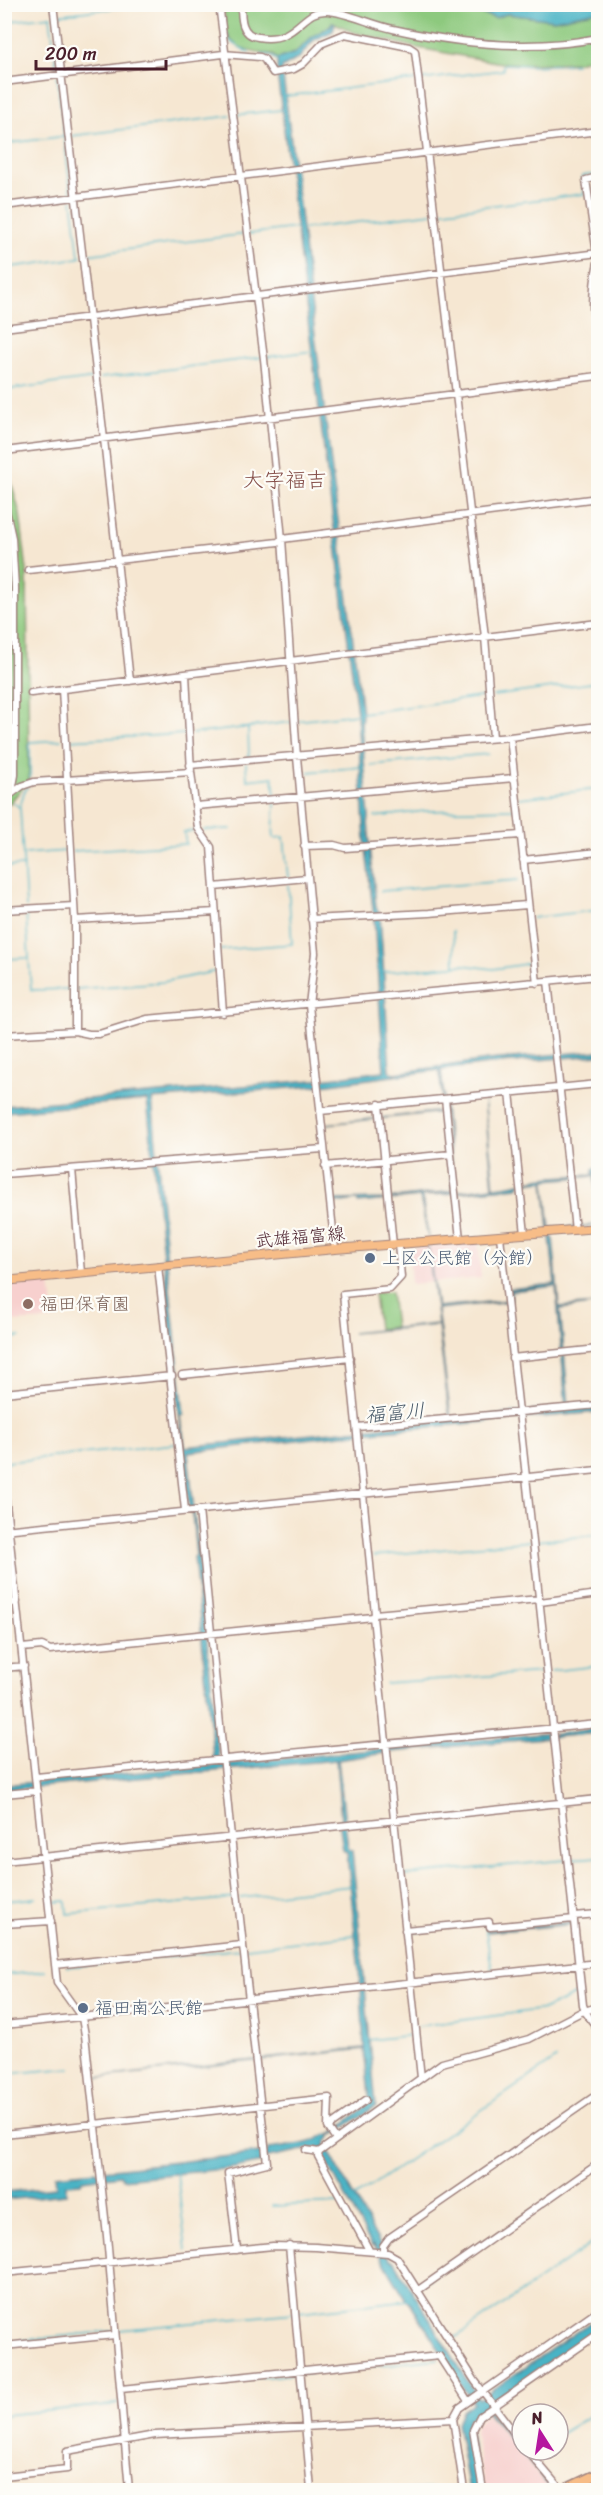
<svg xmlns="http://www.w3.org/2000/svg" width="603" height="2495" viewBox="0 0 603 2495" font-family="Sriracha,'Klee One',sans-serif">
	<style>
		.built { fill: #f7d0ce }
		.green { fill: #8dc97e; stroke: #6c7454; stroke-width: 1.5 }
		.water { fill: #48b3c5; stroke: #496978; stroke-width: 1.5; fill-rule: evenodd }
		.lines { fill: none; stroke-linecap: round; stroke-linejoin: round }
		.stream { stroke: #48b3c5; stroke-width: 1.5 }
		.minor-casing { stroke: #a0837e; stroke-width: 9 }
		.major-casing { stroke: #a0837e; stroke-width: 10 }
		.highway-casing { stroke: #a0837e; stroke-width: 12 }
		.minor { stroke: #fff; stroke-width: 6 }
		.major { stroke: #f7bd88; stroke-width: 8 }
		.highway { stroke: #f7bd88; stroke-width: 9 }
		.service-dot { fill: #5c6f8a; stroke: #fdfcf7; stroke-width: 2 }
		.education-dot { fill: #8d6e63; stroke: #fdfcf7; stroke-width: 2 }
		.labels { text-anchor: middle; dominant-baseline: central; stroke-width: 4.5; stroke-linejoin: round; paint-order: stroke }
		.street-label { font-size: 18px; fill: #4a1f2b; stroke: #fdfcf7 }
		.service-label { font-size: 18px; fill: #4e5e75; stroke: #fdfcf7; text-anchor: start }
		.education-label { font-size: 18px; fill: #785e54; stroke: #fdfcf7; text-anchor: start }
		.water-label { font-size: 20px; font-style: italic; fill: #495a69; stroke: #fdfcf7 }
		.quarter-label { font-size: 21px; fill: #854f4a; stroke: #fdfcf7 }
	</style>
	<rect width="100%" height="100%" fill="#fdfcf7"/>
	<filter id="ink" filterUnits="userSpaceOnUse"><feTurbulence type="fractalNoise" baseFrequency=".0167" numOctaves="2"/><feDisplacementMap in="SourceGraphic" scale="12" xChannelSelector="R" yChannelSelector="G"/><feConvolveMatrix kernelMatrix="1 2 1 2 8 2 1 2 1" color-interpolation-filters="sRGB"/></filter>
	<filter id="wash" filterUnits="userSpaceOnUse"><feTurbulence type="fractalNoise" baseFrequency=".008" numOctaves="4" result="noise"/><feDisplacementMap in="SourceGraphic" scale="24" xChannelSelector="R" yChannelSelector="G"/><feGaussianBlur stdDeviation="1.35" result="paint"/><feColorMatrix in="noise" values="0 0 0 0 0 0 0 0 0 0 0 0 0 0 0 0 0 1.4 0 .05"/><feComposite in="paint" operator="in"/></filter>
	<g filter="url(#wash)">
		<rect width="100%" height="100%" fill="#f6e7d2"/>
		<path class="built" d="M478,1242L481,1278L411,1284L409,1248Z
			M50,1281L54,1320L5,1322V1287Z
			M486,2413L550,2490H485L475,2434L476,2425Z"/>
		<path class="green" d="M339,4L342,7L343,4H452L495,18L507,14L554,20L598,11V56L578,62L533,64L501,63L418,48L353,32L333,22L331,26L313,36L295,53L277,59L272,54C256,54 233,50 227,33C224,25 224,13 224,5Z
			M4,456L20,514L27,571L29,780L10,803L5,805Z
			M391,1292L395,1327L378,1329L374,1293Z"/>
		<path class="water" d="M598,4V11L554,20L507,14L495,18L452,5Z
			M332,22L335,23L333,31L314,40L299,58L282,68L362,714L361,725L369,818L368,823L376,906L380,916L390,1072L396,1073L488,1060L598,1051V1055L489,1064L441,1070L454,1192L493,1187L484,1099L494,1187C511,1186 530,1180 544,1178C559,1176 577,1176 593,1175V1169L598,1168V1171L595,1172L598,1208L594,1176L545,1180V1183L550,1228L598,1225L549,1230L544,1181L521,1183L518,1187L422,1196L428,1237L420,1197L358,1203L357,1200L335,1203V1200L385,1199L453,1191L444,1112L326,1124L444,1111L439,1070L314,1086L152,1099L167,1262L184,1415L181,1416L185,1447L450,1420L438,1325L352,1333L438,1324L428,1247L437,1307L509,1300V1289L555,1284L550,1237H553L559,1307L598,1304L560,1309L569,1406L598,1408V1412L359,1433L188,1452L219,1762L226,1764L549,1733L551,1735L598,1728V1733L391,1752L338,1760L348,1848L352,1851L376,2106L331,2136L325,2144L379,2242L390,2259L394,2261L479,2399L598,2317V2328L488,2405L489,2411L554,2489L552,2490L484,2408L468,2420L478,2490H469L457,2423L462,2411L474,2402L468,2396L410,2302L406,2300L374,2245L372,2246L319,2147L263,2158V2162L234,2168L123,2179L120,2175L82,2180L81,2183L66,2184V2194L5,2200V2192L56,2187L55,2175L96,2171L98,2173L103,2170L268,2152V2149C287,2146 312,2145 326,2134L330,2135L370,2103L364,2049L93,2078L364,2048L361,1991L347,1853L343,1850L339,1820H341L336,1760L5,1790V1785L214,1765L194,1557L196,1556L192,1513L189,1508L147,1100L5,1112V1106L314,1080L384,1071L374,918L365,841L357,713L277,73V59L295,53L313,36L331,26ZM556,1286L566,1407L451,1420L437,1309L511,1301V1291Z
			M572,1922L573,1924L488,1932L487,1930Z"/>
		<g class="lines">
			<path class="stream" d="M210,4L218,6
				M56,15L147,4
				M50,16L57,72
				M4,22L51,16
				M226,33L230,41L249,53
				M262,55H269L277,60
				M57,76L71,194
				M420,80L503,70V65L506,64L533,66L576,64
				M286,96L416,80
				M235,115L281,110
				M71,136L230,116
				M4,144L66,136
				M72,199L79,256
				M437,212L584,194L582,176L598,174
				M303,229L432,213
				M249,234L295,228
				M86,255L245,234
				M4,268L78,258L81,256
				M267,357L313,351
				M101,378L263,357
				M4,390L96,378
				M493,696L598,682
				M362,713L488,696
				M296,721L357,714
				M248,727L249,756
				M192,734L292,722
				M66,740L187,734
				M246,763L247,780L273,777L275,796
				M371,765L488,754
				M308,772L361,767
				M30,778V742L61,740
				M519,798L598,789
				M275,801C275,814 272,825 274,838L284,837L288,878
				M14,803L20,808L26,907
				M20,807L24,792L28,787
				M375,817L425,811L514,809V799
				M204,830L231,829
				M73,851L186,844L184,832L195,831
				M25,854L68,851
				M4,867L24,866
				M381,891L518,880
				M26,912L31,990L71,989
				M532,918L598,910
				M453,931L455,966
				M220,950L292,944L288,883
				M4,959L28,958
				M382,972L463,965L493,969L532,963
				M76,989L163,982L217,971
				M4,1339L20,1337
				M7,1462L175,1444
				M536,1541L598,1535
				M374,1556L530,1541
				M551,1671L598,1666
				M385,1683L544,1672
				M570,1859L598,1857
				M405,1875L565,1860
				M240,1898L351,1886
				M4,1901L36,1898
				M53,1902L66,1901L67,1914L235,1898
				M485,1925L492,1971
				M409,1933L424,1931
				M246,1948L354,1935
				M67,1967L240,1949
				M4,1975L45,1971
				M418,2026L545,2009L577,1994
				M369,2040L413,2035
				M4,2074L71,2068
				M177,2173L186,2250
				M355,2197L556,2059
				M272,2206L340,2203
				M419,2286L450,2264
				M298,2312L409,2300
				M119,2330L293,2313
				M452,2340L598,2239
				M4,2342L114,2331
				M304,2373L438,2359
				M224,2381L297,2374
				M4,2415L118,2404
				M558,2435L598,2411
				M411,2490L461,2488"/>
		</g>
	</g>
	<g filter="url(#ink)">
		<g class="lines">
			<g class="minor-casing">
				<path id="minor" d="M53,4L104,439L130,681
					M219,4L264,359L282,539L297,757L315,953L309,1005L335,1249
					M241,4C241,18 241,35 258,37C298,44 301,9 327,11C347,12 372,25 393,29C460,44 531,52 598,38
					M4,82L223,54L260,57L264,59L273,73L294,69L303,64L323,43L345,34L409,47L415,51L485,637L493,738
					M4,206L598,131
					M597,254L586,180L598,177
					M598,262C592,289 591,317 598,345
					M4,328L598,253
					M5,451L598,376
					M4,501L12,538L15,588V775L13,786L4,797
					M28,570L278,542L282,539L598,498
					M186,674L191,772L198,828L211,847L223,1013
					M62,689L75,920V1031
					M31,693L598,623
					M510,737L537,983
					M190,765L510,737L598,726
					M10,795L22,786L34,782L191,772
					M196,806L514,778
					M304,846L334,845L345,848L520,835
					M523,860L598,852
					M214,887L306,878
					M4,910L74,906
					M311,919L429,913L527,905
					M75,920L216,912
					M548,981L575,1230
					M4,1035L75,1031L89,1034H99L147,1019L598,976
					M510,1092L525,1234
					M445,1099L460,1239
					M379,1104L393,1245
					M320,1111L598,1084
					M325,1166L451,1154
					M72,1169L81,1273
					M4,1174L323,1149
					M500,1236L583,2005L586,2013L598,2029
					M398,1244L401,1277L390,1289L343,1294L375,1614L373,1617L421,2078
					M158,1266L185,1510
					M512,1358L598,1349
					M182,1375L350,1358
					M4,1393L172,1376
					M357,1427L598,1405
					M4,1485L57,1983L82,2018L85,2035L107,2236L129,2490
					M199,1510L231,1837L267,2163L228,2173L237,2250
					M4,1530L598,1470
					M540,1602L598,1594
					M4,1603L17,1602
					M375,1614L539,1599
					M22,1648L42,1646L50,1650L373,1617
					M4,1668L24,1666
					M36,1777L598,1724
					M4,1794L37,1791
					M4,1861L598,1799
					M574,1916L598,1914
					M4,1924L51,1921
					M405,1930L489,1922L490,1927L574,1919
					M55,1965L242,1945
					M4,2025L598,1963
					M328,2127L366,2100
					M4,2134L329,2098L328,2127L336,2139
					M306,2150L319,2152
					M289,2245L311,2490
					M369,2250L318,2156L319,2152L442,2063L529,2039L581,2012L598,2007
					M383,2252V2246L389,2238L598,2094
					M4,2273L273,2246L316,2247L388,2253L397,2258L475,2381L522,2443
					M417,2291L598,2164
					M4,2346L115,2335
					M121,2389L439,2356L468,2401
					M527,2450L561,2490
					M4,2476L67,2469V2451L155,2435L453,2419
					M464,2490L453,2419L459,2408L598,2311
					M483,2490L473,2430L480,2416L598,2334"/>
			</g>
			<g class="major-casing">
				<path id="major" d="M4,1281L335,1249L598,1228"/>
			</g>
			<g class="highway-casing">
				<path id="highway" d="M564,2490L598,2474"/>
			</g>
			<use href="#minor" class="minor"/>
			<use href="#major" class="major"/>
			<use href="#highway" class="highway"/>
		</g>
	</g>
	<g class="service-dot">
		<circle cx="370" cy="1258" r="6"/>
		<circle cx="83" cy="2008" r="6"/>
	</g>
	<circle class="education-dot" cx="28" cy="1304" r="6"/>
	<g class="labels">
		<g class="street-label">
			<text transform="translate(300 1237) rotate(-5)">武雄福富線</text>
		</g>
		<g class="service-label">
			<text x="382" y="1258">上区公民館（分館）</text>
			<text x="95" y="2008">福田南公民館</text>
		</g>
		<g class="education-label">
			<text x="40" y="1304">福田保育園</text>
		</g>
		<g class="water-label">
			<text transform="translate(395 1413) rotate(-5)">福富川</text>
		</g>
		<g class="quarter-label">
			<text x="285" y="480">大字福吉</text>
		</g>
	</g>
	<rect width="603" height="2495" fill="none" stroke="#fdfcf7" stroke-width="24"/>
	<g transform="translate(540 2432) rotate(348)"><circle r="28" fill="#fdfcf7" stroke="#b5a4a5" stroke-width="1.5"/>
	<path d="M0-4.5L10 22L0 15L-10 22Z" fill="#b5179e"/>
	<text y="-9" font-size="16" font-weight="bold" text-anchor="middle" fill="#4a1f2b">N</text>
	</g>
	<path d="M36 60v9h130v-9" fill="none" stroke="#4a1f2b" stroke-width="3"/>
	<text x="45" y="60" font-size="18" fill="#4a1f2b" stroke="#fdfcf7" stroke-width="4.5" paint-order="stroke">200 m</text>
</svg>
